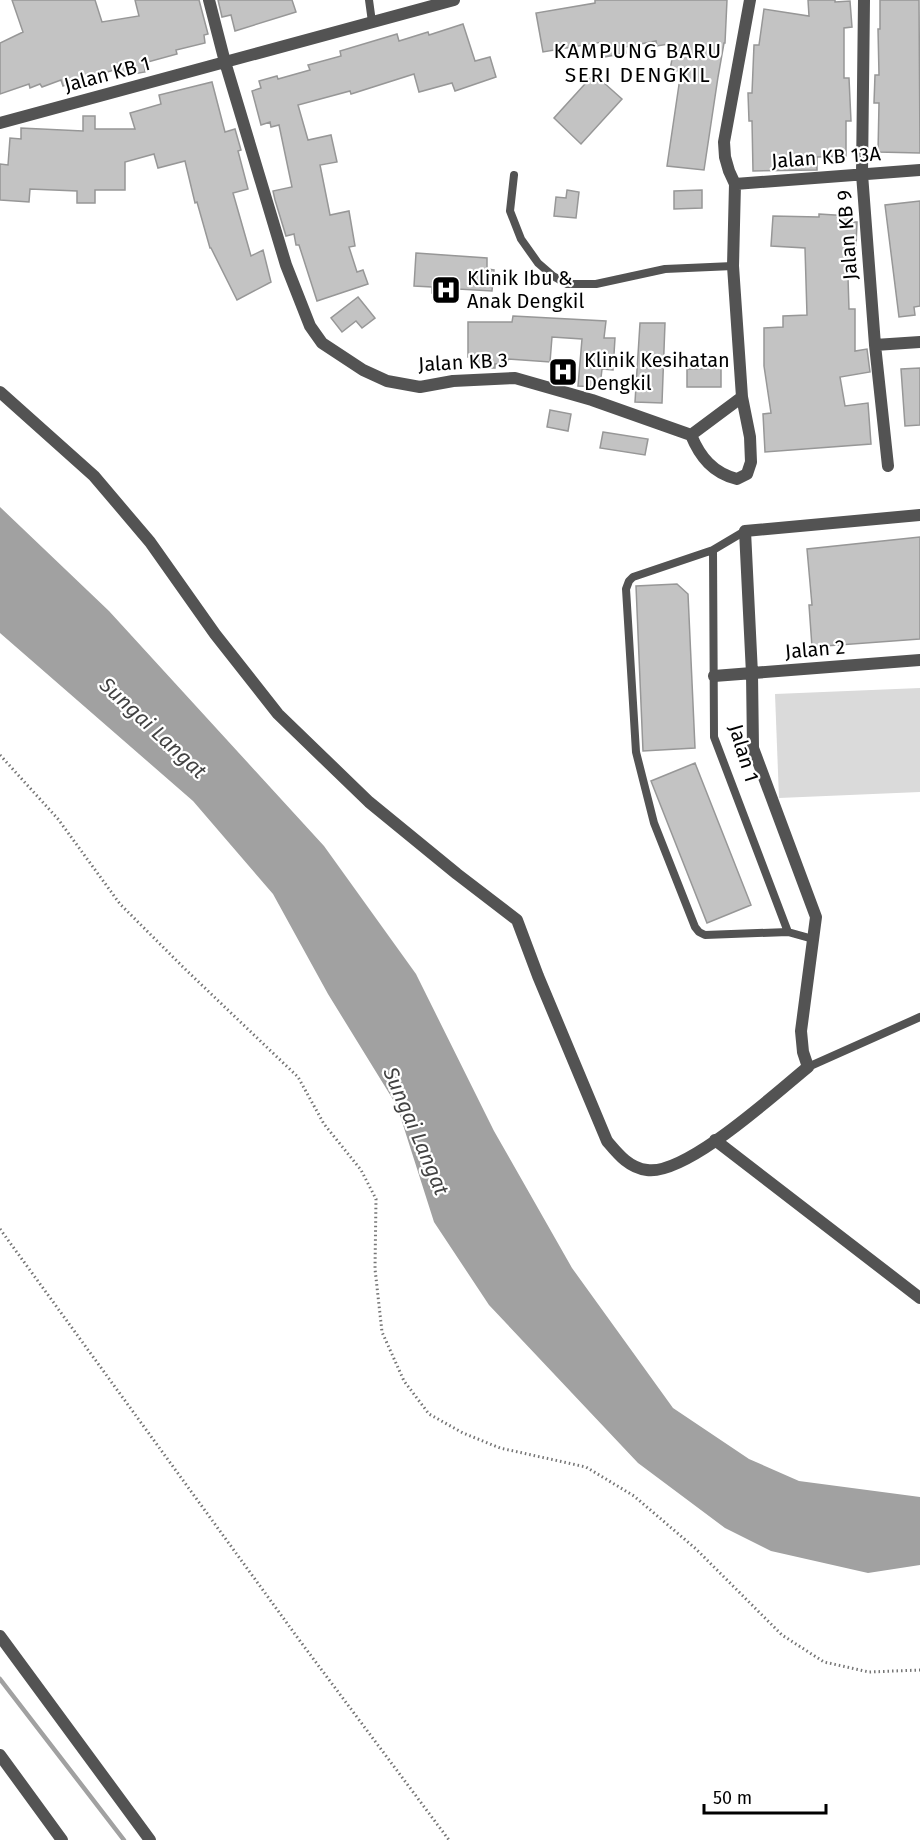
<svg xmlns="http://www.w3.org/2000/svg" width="920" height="1840" viewBox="0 0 920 1840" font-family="'Fira Sans',sans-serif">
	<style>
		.green { fill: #dadada }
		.water { fill: #a1a1a1 }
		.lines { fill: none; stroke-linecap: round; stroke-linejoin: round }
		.stream { stroke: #a1a1a1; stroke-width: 4.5 }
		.building { fill: #c3c3c3; stroke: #979797; stroke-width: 1.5 }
		.path { stroke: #757575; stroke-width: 3; stroke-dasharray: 1.5 3; stroke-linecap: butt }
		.lane { stroke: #535353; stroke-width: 8 }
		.street { stroke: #535353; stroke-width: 12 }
		.labels { text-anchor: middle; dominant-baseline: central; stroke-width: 4.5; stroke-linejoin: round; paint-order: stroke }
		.street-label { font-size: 20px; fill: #000; stroke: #fff }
		.poi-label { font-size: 20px; fill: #000; stroke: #fff; text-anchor: start }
		.neighbourhood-label { font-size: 21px; letter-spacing: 1.5px; fill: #000; stroke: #fff }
		.water-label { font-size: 21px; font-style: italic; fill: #424242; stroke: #fff }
	</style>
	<rect width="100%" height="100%" fill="#fff"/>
	<path class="green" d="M920,688V792L779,798L775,694Z"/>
	<path class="water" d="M0,507L109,611L324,846L416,974L494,1131L572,1268L673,1408L749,1459L799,1481L920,1497V1565L868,1573L771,1551L725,1528L638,1463L489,1305L434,1222L397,1106L328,994L273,894L193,801L0,633Z"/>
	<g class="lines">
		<path class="stream" d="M0,1679L124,1840"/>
	</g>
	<path class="building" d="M12,0H95L102,22L139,16L135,0H199L208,34L204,35L205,43L176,50L177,54L144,63L145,72L122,76L120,68L92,77V75L63,86L61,80L42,87L40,84L30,88L29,84L0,94V43L23,32Z
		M218,0H292L296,12L235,31L231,15L222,17Z
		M595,0H727L725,43H724L718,77L704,170L667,166L681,71L670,70L675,43L657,46L656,41L625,47L626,53L604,57L602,42L543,52L536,13L595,3Z
		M808,0H835V2L850,1L852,27L844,28V78H849L851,121H846V156L817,157V170L753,171L752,121H749L748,93H752L754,45H759L764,9L809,16Z
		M880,0H919L920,153L878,152L879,103H874L875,75H879L878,29H880Z
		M463,24L475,61L490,57L496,77L455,91L452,83L419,92L414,74L351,94L350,91L298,105L308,140L331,135L337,162L320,165L330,215L349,211L355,246L349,247L357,272L363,270L368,284L317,301L299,245H296L294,234L286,236L275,200L273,191L292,187L279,125L271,127L270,122L261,125L252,91L261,88L259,81L277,76L278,79L310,70L308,65L341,56L340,51L397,34L399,41L428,32L429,35Z
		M594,74L622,99L581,144L554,118Z
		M212,82L225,132L235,129L241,150L238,151L248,189L233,193L251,256L263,250L271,282L237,300L211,248H210L197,202L195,203L185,161L158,168L154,154L125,162V190H95V203H77V191L30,189L29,202L0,200V164L8,165L10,138L21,139V128L83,131V116H95V129H135L130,113L161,104L159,95Z
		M567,190L579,192L576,218L554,216L556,197L566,198Z
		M702,190V208L674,209V191Z
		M920,201V306L914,307L915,315L899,317L885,205Z
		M819,214L850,216V222H857L856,247L847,246L849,309H855V351L867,349L870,372L840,377L845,406L868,403L871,444L765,452L763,414L771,413L764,366V328L783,327V316L807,315L805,248L771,246L773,216L819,217Z
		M416,253L487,258V269L494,270L492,291L458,289V295L432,293V287L414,286Z
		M358,297L375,318L362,328L356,321L342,332L331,318Z
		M513,316L606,321L604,338H615L613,370L602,369L600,387L578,386L582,339L552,337L550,362L508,359V364H495V368H479V364H474L475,357H468V322H512Z
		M640,323H665L662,403L635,402Z
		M721,368V387H687V369Z
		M920,368V425L905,426L901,369Z
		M550,410L571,414L568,431L547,427Z
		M603,432L648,439L645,455L600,448Z
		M920,537V639L812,647L809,605H812L807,549Z
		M677,584L688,594L695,748L643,751L636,586Z
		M695,763L751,905L707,923L651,781Z"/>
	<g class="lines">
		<path class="path" d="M0,755L58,819L120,904L184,968L298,1077L324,1124L361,1170L376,1199L375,1269L382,1332L404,1381L429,1414L463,1433L500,1448L586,1467L634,1496L696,1549L782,1635L824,1662L869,1672L920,1670
			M0,1229L300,1641L449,1840"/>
		<path class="lane" d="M369,0L372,22
			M514,175L510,211L521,239L538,263L553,276L567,284H596L665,269L733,266
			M745,531L713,550L714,737L788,932L813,939
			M713,550L633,577L629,581L626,589L636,752L654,823L695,927L699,932L705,935L788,932
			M808,1067L920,1017"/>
		<path class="street" d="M209,0L225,62L286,265L310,326L322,343L363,370L387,381L420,387L453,381L515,378L592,400L691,435L742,397
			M864,0L862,174L875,345L888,466
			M0,123L454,0
			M735,184L920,170
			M875,345L920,342
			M0,392L94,476L150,542L215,634L278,714L369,802L457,874L517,920L538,976L607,1141C618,1154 629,1168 647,1170C686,1176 777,1092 808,1067L803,1052L801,1031L816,917L753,748L752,674L745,531L920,515
			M691,435C700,457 713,473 737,479L747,474L751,462L750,437L742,397L733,266L735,184L729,171L725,157L724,142L750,0
			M714,676L920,660
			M715,1140L920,1298
			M0,1636L150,1840
			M0,1755L62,1840"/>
	</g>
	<defs>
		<g id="hospital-square" transform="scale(1.5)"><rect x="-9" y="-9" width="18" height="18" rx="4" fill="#000" stroke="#fff"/><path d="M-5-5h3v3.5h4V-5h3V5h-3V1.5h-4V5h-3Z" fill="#fff"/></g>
	</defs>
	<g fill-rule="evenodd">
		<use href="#hospital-square" x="446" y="290"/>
		<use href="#hospital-square" x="563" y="372"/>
	</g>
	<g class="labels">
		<g class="street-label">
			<text transform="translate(107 74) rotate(-15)">Jalan KB 1</text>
			<text transform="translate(826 157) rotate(-4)">Jalan KB 13A</text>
			<text transform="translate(847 235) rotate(-94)">Jalan KB 9</text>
			<text transform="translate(463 362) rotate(-3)">Jalan KB 3</text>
			<text transform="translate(815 649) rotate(-5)">Jalan 2</text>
			<text transform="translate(744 753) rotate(73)">Jalan 1</text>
		</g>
		<g class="poi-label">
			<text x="467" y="278">Klinik Ibu &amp;<tspan x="467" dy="23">Anak Dengkil</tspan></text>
			<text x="584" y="360">Klinik Kesihatan<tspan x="584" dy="23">Dengkil</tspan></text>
		</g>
		<g class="neighbourhood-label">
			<text x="638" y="51">KAMPUNG BARU<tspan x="638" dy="24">SERI DENGKIL</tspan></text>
		</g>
		<g class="water-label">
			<text transform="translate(153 728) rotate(43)">Sungai Langat</text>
			<text transform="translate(416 1131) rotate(67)">Sungai Langat</text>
		</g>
	</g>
	<path d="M704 1804v9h122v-9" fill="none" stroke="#000000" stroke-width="3"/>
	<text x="713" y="1804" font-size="18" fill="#000000" stroke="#ffffff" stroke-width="4.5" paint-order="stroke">50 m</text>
</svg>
